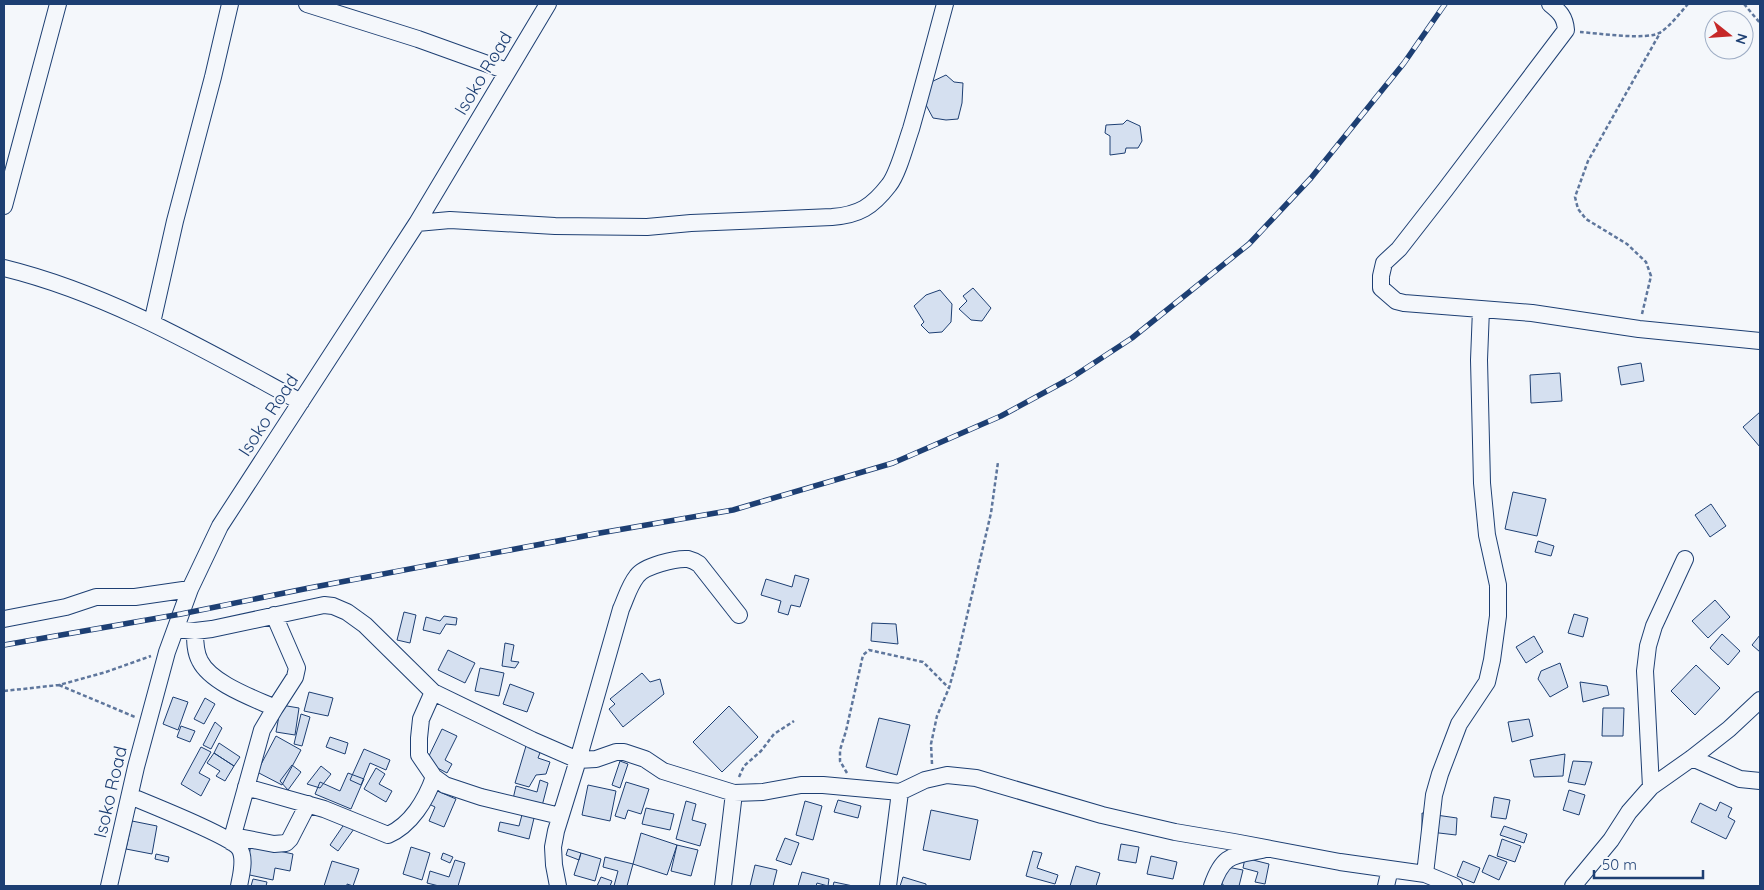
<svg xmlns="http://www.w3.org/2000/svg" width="1764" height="890" viewBox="0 0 1764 890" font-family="Quicksand,sans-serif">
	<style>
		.building { fill: #d5e0f0; stroke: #1d3f73 }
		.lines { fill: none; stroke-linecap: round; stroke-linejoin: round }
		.minor-casing { stroke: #1d3f73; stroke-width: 18 }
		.path { stroke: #5e769c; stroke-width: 2.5; stroke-dasharray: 4 2.5; stroke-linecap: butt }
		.minor { stroke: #f4f7fb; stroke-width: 16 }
		.rail-casing { stroke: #1d3f73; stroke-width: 5.5 }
		.rail { stroke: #f4f7fb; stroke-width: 4; stroke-dasharray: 11; stroke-linecap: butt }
		.labels { text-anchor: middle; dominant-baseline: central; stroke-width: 4; stroke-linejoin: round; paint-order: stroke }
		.street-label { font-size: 18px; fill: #1d3f73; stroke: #f4f7fb }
	</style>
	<rect width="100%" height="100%" fill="#f4f7fb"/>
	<path class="building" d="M946,75L954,82L963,83L962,103L958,119L946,120L933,118L926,105L929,83Z
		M1127,120L1140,126L1142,141L1138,148H1126L1125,153L1110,155V136L1105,133L1106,125L1123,124Z
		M973,288L991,308L982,321L971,320L959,309L967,301L963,296Z
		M940,290L952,304L951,322L942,332L929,333L921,325L924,322L914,306L926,295Z
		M1641,363L1644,381L1621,385L1618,367Z
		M1560,373L1562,401L1531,403L1530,375Z
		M1760,412V447L1743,427Z
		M1513,492L1546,499L1537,536L1505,529Z
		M1711,504L1726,526L1710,537L1695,515Z
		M1538,541L1554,546L1551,556L1535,552Z
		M795,575L809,579L800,607L791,605L788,615L778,612L781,601L761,595L766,579L792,587Z
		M1715,600L1730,617L1708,638L1692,621Z
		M404,612L416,615L410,643L397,640Z
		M1574,614L1588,618L1583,637L1568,633Z
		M444,616L457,618L456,625L446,624L440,634L423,630L426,617L440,621Z
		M872,623L896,624L898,644L871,641Z
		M1722,634L1740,651L1728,665L1710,648Z
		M1760,635V652L1752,645Z
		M1534,636L1543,652L1526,663L1516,647Z
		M505,643L514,645L511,661L519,662L515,668L502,666Z
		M448,650L475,663L465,683L438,670Z
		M1560,663L1568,687L1550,697L1538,679L1541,671Z
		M1696,665L1720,688L1695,715L1671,691Z
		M480,668L504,673L499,696L475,691Z
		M642,673L650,682L660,679L664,694L623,727L609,709L615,704L610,699Z
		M1580,682L1607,686L1609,695L1583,702Z
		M510,684L534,693L527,712L503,704Z
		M309,692L333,698L328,716L304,711Z
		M173,697L188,702L178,730L163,724Z
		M205,698L215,704L204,724L194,719Z
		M281,705L299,708L295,735L276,732Z
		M729,706L758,737L722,772L693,742Z
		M1603,708H1624L1623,736H1602Z
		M301,714L310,717L302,746L294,744Z
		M879,718L910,725L897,775L866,767Z
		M1529,719L1533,736L1512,742L1508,722Z
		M215,722L222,728L211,749L203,745Z
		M181,726L195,731L190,742L177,737Z
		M442,729L457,736L445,760L452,764L447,773L426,762Z
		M276,736L301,750L282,785L257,772Z
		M330,737L348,743L345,754L326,747Z
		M219,743L240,757L234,766L214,753Z
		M526,746L541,750L538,758L550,762L546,774L536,775L529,787L515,783Z
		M201,747L211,752L199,773L210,779L201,796L181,784Z
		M364,749L390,760L386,770L370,763L361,785L350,780Z
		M214,753L234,766L225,781L216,776L220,771L207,763Z
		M1565,754L1563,776L1534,777L1530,760Z
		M620,761L628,764L620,788L612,785Z
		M1573,761L1592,762L1585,785L1568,782Z
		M292,765L301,772L288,790L280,781Z
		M321,766L331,774L320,788L307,784Z
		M376,768L385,774L379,784L392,791L386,802L364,789Z
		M348,773L364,779L351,809L315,794L320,782L340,791Z
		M540,780L548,783L542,806L513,799L516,786L537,792Z
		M626,782L649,789L641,814L628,810L625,819L615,816Z
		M588,785L616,791L610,821L582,815Z
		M435,790L456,799L444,827L429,821L435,807L429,804Z
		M1569,790L1585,795L1579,815L1563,810Z
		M1494,797L1510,800L1506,819L1491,817Z
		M838,800L861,806L858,818L834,812Z
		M686,801L696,804L692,820L706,824L700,846L676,839Z
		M805,801L822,806L813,840L796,835Z
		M1720,802L1732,808L1728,817L1735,821L1726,839L1691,822L1700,803L1716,811Z
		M646,808L674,814L670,830L642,824Z
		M931,810L978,820L970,860L923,850Z
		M523,811L535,814L529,839L498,831L500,822L519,826Z
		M1422,813L1457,818L1456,835L1422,831Z
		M132,821L157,826L152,854L126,849Z
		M345,823L354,829L338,851L330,845Z
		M1504,826L1527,834L1524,843L1500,835Z
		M641,833L677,845L667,875L633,864Z
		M785,838L799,843L791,865L776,860Z
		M1502,839L1521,846L1515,862L1497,856Z
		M1121,844L1139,847L1136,863L1118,860Z
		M251,845L293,854L290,871L275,868L273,880L245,874Z
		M677,845L698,850L691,876L671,871Z
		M411,847L430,853L422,880L403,874Z
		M568,849L581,853L579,860L566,855Z
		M1033,851L1042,853L1037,868L1058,875L1055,884L1026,876Z
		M443,853L453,857L450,863L441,859Z
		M581,853L601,859L595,881L574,875Z
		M156,854L169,857L168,862L155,859Z
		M1489,855L1507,862L1499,880L1482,872Z
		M1151,856L1177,862L1173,879L1147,874Z
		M605,857L633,864L627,886H614L618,871L603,867Z
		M1245,858L1269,864L1265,884L1255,882L1258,872L1243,868Z
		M455,860L465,863L458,886H439L427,883L430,871L449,877Z
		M332,861L359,869L353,886L347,884V886H324Z
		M1463,861L1480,868L1474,883L1457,876Z
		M755,865L777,870L773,886H750Z
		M1076,866L1100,873L1096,886H1070Z
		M1227,867L1243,870L1239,886H1223V884L1217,883Z
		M802,872L829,879L828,886L817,883L816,886H798Z
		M601,877L612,881L610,886H597Z
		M903,877L926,884V886H900Z
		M253,879L267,882L266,886H251Z
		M834,882L853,886H833Z"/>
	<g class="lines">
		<g class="minor-casing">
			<path id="minor" d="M307,4L418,39L507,71
				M4,206L58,4
				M417,223L450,220L555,226L647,227L691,223L832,217C859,215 872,207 889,185C898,174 906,143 911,129C923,87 934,45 945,4
				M4,268C110,294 205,350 301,402
				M1481,309L1532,313L1639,329L1760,341
				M152,323L175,221L213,77L230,4
				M4,619L66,607L96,597H135L190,589
				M176,629L195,631L212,629L324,605L333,606L347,612L365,625L433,692L532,740L578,760L596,759L616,752H624L645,759L663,771L734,793L763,792L801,785H823L900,792L925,780L947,775L976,778L1102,815L1175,832L1234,842L1340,862L1425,874
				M195,631C195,641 195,652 200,661C211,683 253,698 275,708L295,677L297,668L274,615
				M433,692L421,719L419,738V755L434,777L445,785L481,797L560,816
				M1692,758L1740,779L1760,781
				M246,787L324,809L388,835C411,825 426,800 434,777
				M1651,787L1646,689L1645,671L1648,646L1654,626L1685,559
				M130,796C149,804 230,836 239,848C246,858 241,875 239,886
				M233,836L274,844L286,843L290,839L308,804
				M231,842L262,730L275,708
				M109,886L136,767L167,652L190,589L220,526L417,223L548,4
				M558,886L554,865L553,847L556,831L578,760L621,609C626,598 629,586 637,576C644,566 676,558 688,559C692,560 696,562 699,564L739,615
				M723,886L734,793
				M888,886L900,792
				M1212,886C1223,854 1232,856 1262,850
				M1386,886L1390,869
				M1454,886L1425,874L1434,795L1440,774L1459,724L1487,682L1492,660L1498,616V585L1487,535L1482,483L1479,360L1481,309L1404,303L1396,301L1381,288V276L1384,263L1399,249L1445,190L1566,30C1565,17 1560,12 1550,4
				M1573,886L1611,840L1629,812L1651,787L1692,758L1729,729L1760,700"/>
		</g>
		<path class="path" d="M1744,4L1760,23
			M1580,32C1597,33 1648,41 1661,32C1671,25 1680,13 1688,4
			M1642,314L1651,276L1646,262L1627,244L1586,219L1578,209L1575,197L1588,161L1660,33
			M59,685L135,717
			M4,691L59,685L106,672L151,656
			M932,764L931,744L937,716L949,688L956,663L991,513L998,462
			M847,773L840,761V750L846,731L863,655L869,650L923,662L949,688
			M739,777L744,766L761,751L774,734L794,721"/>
		<use href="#minor" class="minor"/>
		<g class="rail-casing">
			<path id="rail" d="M4,645L181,614L309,588L600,533L733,510L893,463L1001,416L1071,378L1132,338L1249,244L1311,178L1404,63L1445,4"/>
		</g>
		<use href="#rail" class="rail"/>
	</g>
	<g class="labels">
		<g class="street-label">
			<text transform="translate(483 73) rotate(-59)">Isoko Road</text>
			<text transform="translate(268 415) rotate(-57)">Isoko Road</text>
			<text transform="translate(110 792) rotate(-77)">Isoko Road</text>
		</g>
	</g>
	<rect width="1764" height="890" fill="none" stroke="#1d3f73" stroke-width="10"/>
	<g transform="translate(1729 35) rotate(107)"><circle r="24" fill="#f4f7fb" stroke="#9eadc5"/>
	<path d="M0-4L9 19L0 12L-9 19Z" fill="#c62828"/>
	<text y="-8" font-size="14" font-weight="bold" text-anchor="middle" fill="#1d3f73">N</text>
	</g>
	<path d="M1594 870v8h109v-8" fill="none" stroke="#1d3f73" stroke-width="2.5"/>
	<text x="1602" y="870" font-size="15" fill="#1d3f73" stroke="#f4f7fb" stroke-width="4" paint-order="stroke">50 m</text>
</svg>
